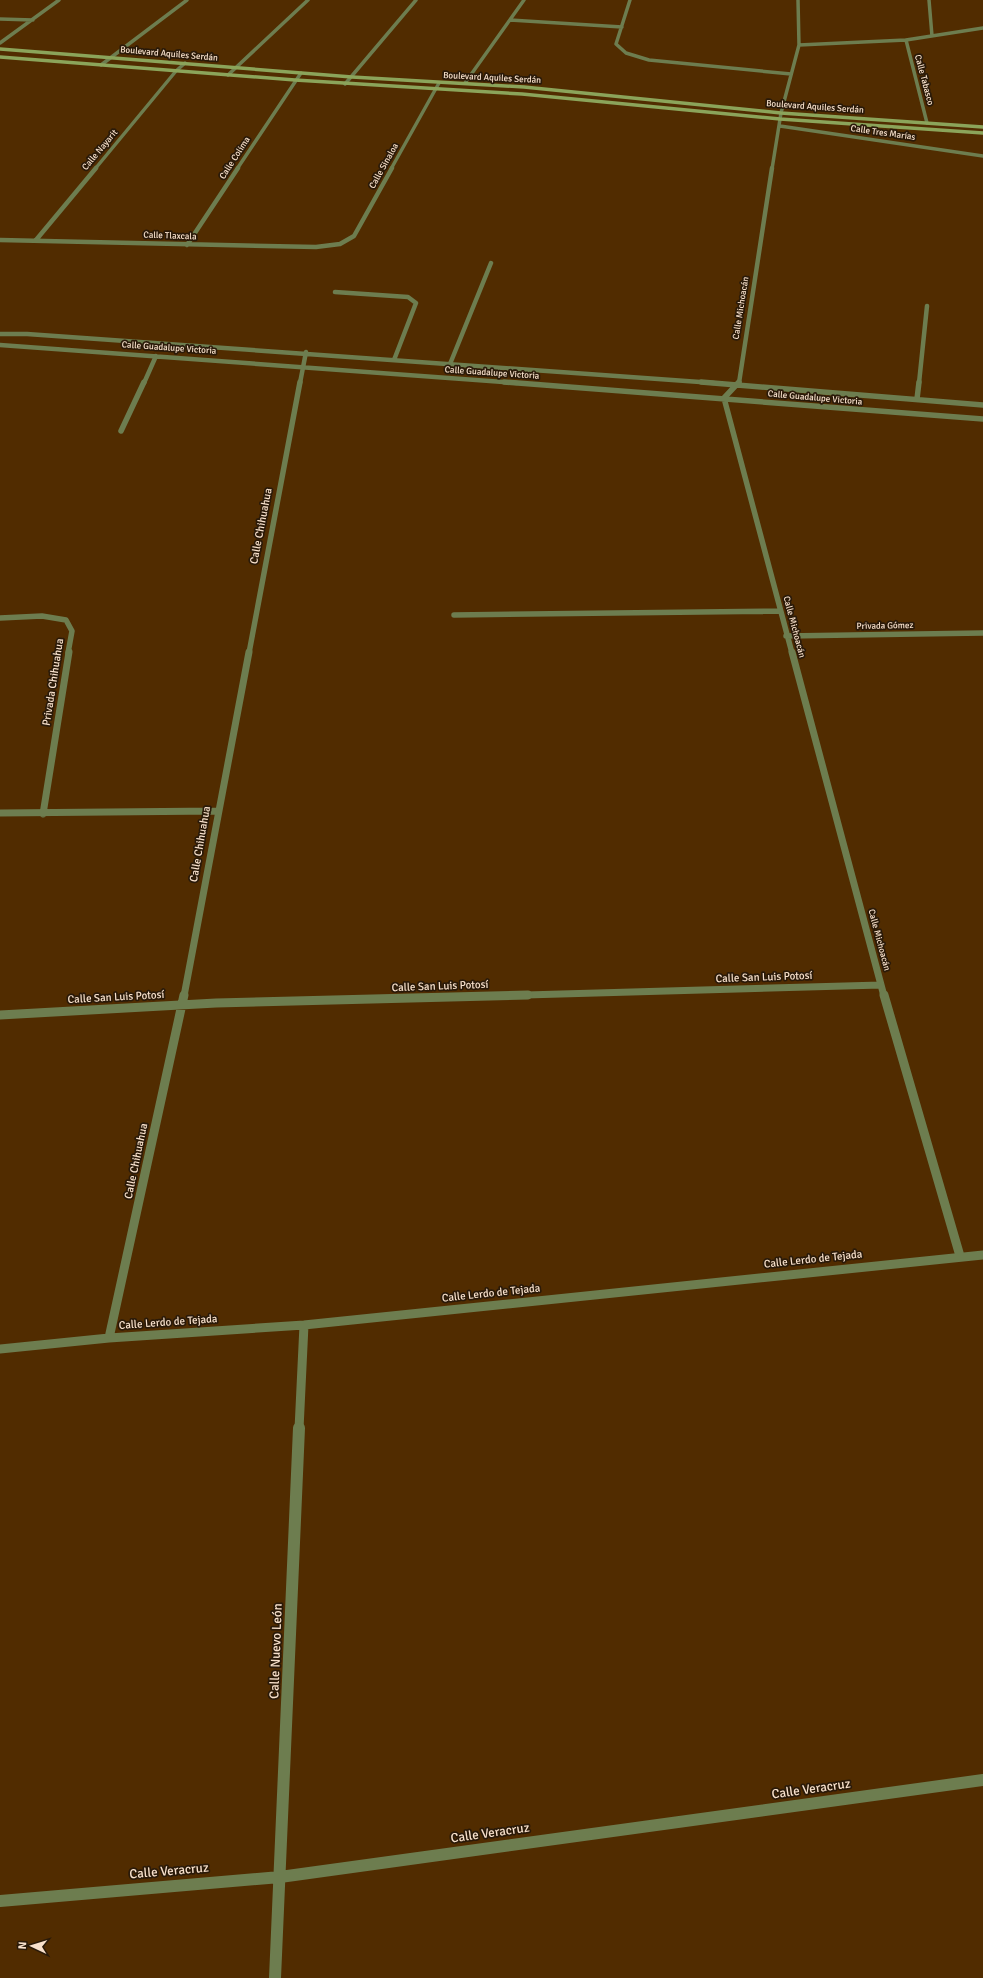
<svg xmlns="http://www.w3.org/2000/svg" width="983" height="1978" viewBox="0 0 983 1978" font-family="Signika,sans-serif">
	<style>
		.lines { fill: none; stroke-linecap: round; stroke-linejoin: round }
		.street-far5 { stroke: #6d7d4f; stroke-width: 3.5 }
		.street-far4 { stroke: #6d7d4f; stroke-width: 4.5 }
		.street-far3 { stroke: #6d7d4f; stroke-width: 5.5 }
		.street-far2 { stroke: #6d7d4f; stroke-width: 7 }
		.street-far1 { stroke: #6d7d4f; stroke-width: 9 }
		.street { stroke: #6d7d4f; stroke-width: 12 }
		.secondary { stroke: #8ba45a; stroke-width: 3.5 }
		.labels { text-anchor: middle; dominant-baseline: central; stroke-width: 3.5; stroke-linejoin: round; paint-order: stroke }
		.far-street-label { font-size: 9px; fill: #f8e1cc; stroke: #2a1a09 }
		.street-label { font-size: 11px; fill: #f8e1cc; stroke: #2a1a09 }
		.near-street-label { font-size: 13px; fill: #f8e1cc; stroke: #2a1a09 }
	</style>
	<rect width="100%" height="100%" fill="#512c00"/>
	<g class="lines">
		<path class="street-far5" d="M630,0L616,44L626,53L649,60L791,74
			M929,0L932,36
			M0,19L33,20
			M510,20L622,27
			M906,40L927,123
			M0,43L59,0
			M799,45L906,40L983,28
			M101,65L187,0
			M228,75L308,0
			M465,83L524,0
			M345,84L416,0
			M780,126L983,156
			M95,169L176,71L185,63
			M237,169L301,73
			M391,169L439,83
			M772,169L781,113L799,45L798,0"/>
		<path class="street-far4" d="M0,240L316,247L340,244L354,236L392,168
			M36,240L96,168
			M187,245L238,168
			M335,292L408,297L416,303L394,360
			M0,334H27L714,383
			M0,345L517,383
			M450,364L491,263
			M144,383L156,356
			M300,383L306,352
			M739,383L772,168
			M919,383L927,306"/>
		<path class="street-far3" d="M504,382L983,419
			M701,382L983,405
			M739,382L724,398L792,653
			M917,399L919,382
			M121,431L144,382
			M454,615L780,611
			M0,618L42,616L66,620L72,631L68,653
			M786,636L983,633
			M249,653L300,382"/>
		<path class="street-far2" d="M792,652L884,996
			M0,813L217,811
			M43,814L69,652
			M184,996L249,652
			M491,996L881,985"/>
		<path class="street-far1" d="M884,995L960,1256
			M0,1015L216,1003L528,995
			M109,1338L184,995
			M0,1349L109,1338L304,1325L983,1255
			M299,1429L304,1325"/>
		<path class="street" d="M0,1901L280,1877L983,1780
			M275,1978L299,1428"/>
		<path class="secondary" d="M0,49L352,77L524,87L781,113L983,127
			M0,57L295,80L522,94L780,119L983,133"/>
	</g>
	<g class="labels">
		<g class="far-street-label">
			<text transform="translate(169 54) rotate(5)">Boulevard Aquiles Serdán</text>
			<text transform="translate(492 78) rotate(3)">Boulevard Aquiles Serdán</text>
			<text transform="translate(924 80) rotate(75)">Calle Tabasco</text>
			<text transform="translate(815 107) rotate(4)">Boulevard Aquiles Serdán</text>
			<text transform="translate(883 133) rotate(8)">Calle Tres Marías</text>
			<text transform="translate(100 150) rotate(-50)">Calle Nayarit</text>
			<text transform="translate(235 158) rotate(-57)">Calle Colima</text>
			<text transform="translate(384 166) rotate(-61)">Calle Sinaloa</text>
			<text transform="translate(170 236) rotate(2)">Calle Tlaxcala</text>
			<text transform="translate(741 308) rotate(-81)">Calle Michoacán</text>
			<text transform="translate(169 348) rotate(4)">Calle Guadalupe Victoria</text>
			<text transform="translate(492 373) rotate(4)">Calle Guadalupe Victoria</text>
			<text transform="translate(815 398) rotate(5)">Calle Guadalupe Victoria</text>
			<text transform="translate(885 626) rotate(-1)">Privada Gómez</text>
			<text transform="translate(794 627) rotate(75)">Calle Michoacán</text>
			<text transform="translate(879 940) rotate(75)">Calle Michoacán</text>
		</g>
		<g class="street-label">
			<text transform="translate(261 526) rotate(-79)">Calle Chihuahua</text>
			<text transform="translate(53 682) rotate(-81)">Privada Chihuahua</text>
			<text transform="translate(200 844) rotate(-80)">Calle Chihuahua</text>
			<text transform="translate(764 977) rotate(-2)">Calle San Luis Potosí</text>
			<text transform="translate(440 986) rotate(-2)">Calle San Luis Potosí</text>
			<text transform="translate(116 997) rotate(-3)">Calle San Luis Potosí</text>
			<text transform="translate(136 1161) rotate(-78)">Calle Chihuahua</text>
			<text transform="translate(813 1259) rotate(-6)">Calle Lerdo de Tejada</text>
			<text transform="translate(491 1293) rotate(-6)">Calle Lerdo de Tejada</text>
			<text transform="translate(168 1322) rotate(-4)">Calle Lerdo de Tejada</text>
		</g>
		<g class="near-street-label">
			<text transform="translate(276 1651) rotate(-88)">Calle Nuevo León</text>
			<text transform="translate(811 1789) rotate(-8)">Calle Veracruz</text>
			<text transform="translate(490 1833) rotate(-8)">Calle Veracruz</text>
			<text transform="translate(169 1871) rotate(-5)">Calle Veracruz</text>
		</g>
	</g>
	<g transform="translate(32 1946) rotate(274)" stroke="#2a1a09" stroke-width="3" paint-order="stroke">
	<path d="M0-3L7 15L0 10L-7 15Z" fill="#f8e1cc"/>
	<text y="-6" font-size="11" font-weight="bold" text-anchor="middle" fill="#f8e1cc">N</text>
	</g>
</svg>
